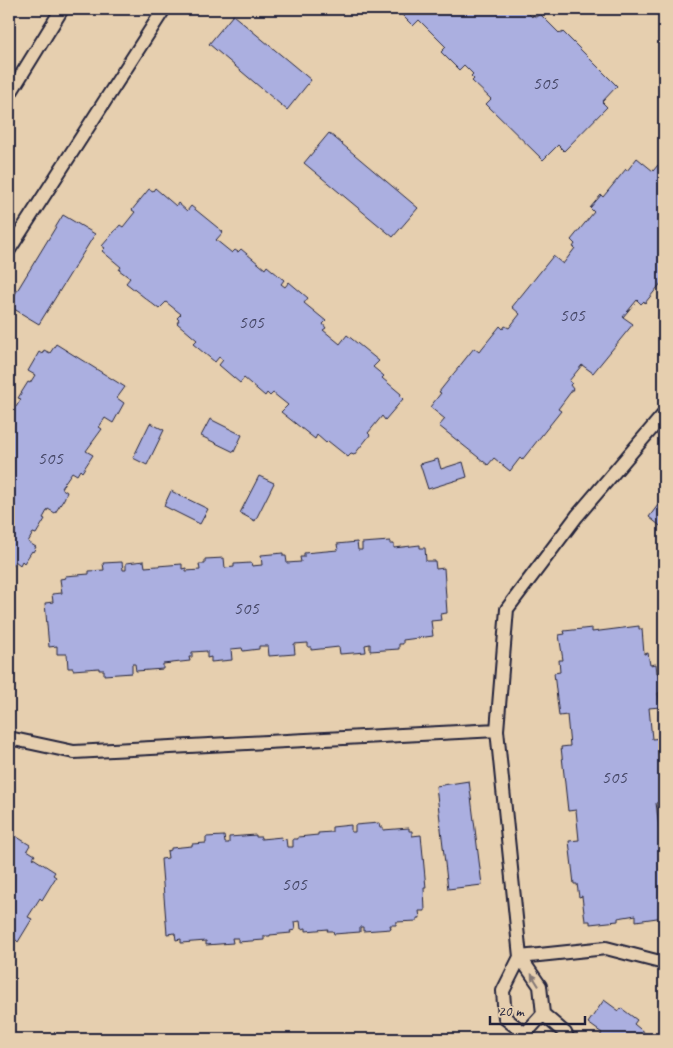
<svg xmlns="http://www.w3.org/2000/svg" width="673" height="1048" viewBox="0 0 673 1048" font-family="Caveat,sans-serif">
	<style>
		.building { fill: #abafe0; stroke: #22223b }
		.lines { fill: none; stroke-linecap: round; stroke-linejoin: round }
		.service-casing { stroke: #22223b; stroke-width: 16 }
		.service { stroke: #e6cfaf; stroke-width: 12 }
		.oneway { fill: #847875 }
		.labels { text-anchor: middle; dominant-baseline: central; stroke-width: 4; stroke-linejoin: round; paint-order: stroke }
		.number-label { font-size: 19px; fill: #444564 }
	</style>
	<rect width="100%" height="100%" fill="#e6cfaf"/>
	<filter id="ink" filterUnits="userSpaceOnUse"><feTurbulence type="fractalNoise" baseFrequency=".02" numOctaves="2"/><feDisplacementMap in="SourceGraphic" scale="10" xChannelSelector="R" yChannelSelector="G"/><feConvolveMatrix kernelMatrix="1 2 1 2 8 2 1 2 1" color-interpolation-filters="sRGB"/></filter>
	<g filter="url(#ink)">
		<path class="building" d="M396,9H524L532,17L533,15L536,17L540,14L560,34L563,32L617,86L602,102L607,107L564,151L558,145L543,160L486,104L491,99L472,81L474,79L471,76L473,74L464,65L459,70L441,52L446,47L419,20L413,26Z
			M233,15L311,80L287,110L209,44Z
			M329,133L418,208L393,237L304,163Z
			M637,158L653,171L658,165L664,170V284L662,282L645,303L644,301L641,304L637,300L623,317L633,324L593,373L582,365L569,381L572,383L570,385L573,389L558,409L561,411L522,460L520,458L510,471L494,458L488,465L439,426L445,419L430,407L441,393L439,392L474,348L479,352L500,326L503,329L505,326L509,328L520,314L512,307L553,256L563,264L575,248L573,247L575,244L571,240L594,212L590,208L601,195L603,197L626,169L627,171Z
			M155,188L176,206L178,203L187,211L191,206L223,232L216,240L232,253L235,250L238,252L241,249L265,269L267,266L284,280L281,284L285,287L289,282L308,298L304,303L326,321L323,324L326,328L323,330L340,344L347,335L379,361L373,367L384,376L382,378L401,394L400,396L403,399L385,420L382,416L368,433L370,435L354,455L351,454L348,457L328,441L326,443L317,435L315,439L281,412L288,405L273,393L270,396L267,393L265,396L244,378L240,383L219,365L223,360L219,357L215,362L193,344L197,340L177,323L179,320L177,318L181,314L166,302L159,309L126,283L130,278L119,270L121,267L102,251L105,248L102,246L120,225L123,227L135,212L132,210L149,189L153,191Z
			M63,215L95,234L39,324L9,306V304Z
			M56,344L125,387L117,398L124,403L113,423L105,418L99,427L102,429L86,451L93,455L82,472L80,470L77,475L72,472L61,488L67,492L64,499L55,513L48,509L43,518L45,519L36,534L33,533L28,542L36,547L33,552L32,551L24,563L22,561L20,565L15,561L9,571V402L16,407L21,399L18,398L28,382L30,383L35,375L28,371L39,352L42,354L44,350L50,353Z
			M210,419L242,435L234,452L201,436Z
			M150,423L164,430L147,465L133,458Z
			M438,459L441,469L463,462L467,477L428,489L420,464Z
			M259,476L274,483L255,521L240,513Z
			M171,491L208,509L200,524L164,506Z
			M664,497V529L649,517Z
			M390,541V544H394V548L420,545V548H425L426,561H435L436,569L444,568L447,613L440,614L441,620L431,621L433,636L403,640V644H399V649L370,651V644L365,645L366,652L340,654L339,647L311,650V647H308V643L294,644L295,654L269,656L268,646H259V649L243,651L242,648L231,649L232,660L211,662V657L207,658V651L192,652V657H189L190,661L163,664V669L136,671L135,664H132V673L104,675V670H99V668L73,670V668H68L67,654H57V646L49,647L45,603L53,602L52,594L62,593L60,579L66,578L65,576L89,574V571L104,570L103,563L122,562L123,570H126V563L144,561L145,567L182,564V569L186,568V571L200,570L199,564H205V559L224,558L225,568L234,567V564L251,563L252,566L262,565L261,555L283,553V556H286L287,563L301,562L300,557H304V553L338,550L337,544L357,542L358,550H362V543Z
			M639,626V629H642L644,654L648,653L650,665L656,664L657,673H659L662,692L658,693L660,707L649,708L652,739L663,738L664,752V802L656,803L660,835L664,834V917L636,921V915L618,918V921L590,924V921H585L582,896L579,897L577,884H574L569,841L579,840L576,810L568,811L561,747L570,746L567,715L559,716L554,673L560,672L559,660H563L559,635L565,634L564,631L592,628V632Z
			M469,781L482,885L448,889L436,786Z
			M379,823L380,827H383V830L409,828V831H412V836L421,835L426,888H424L425,911H419L420,918H417V921L396,922V925H390L391,929L363,931V927H360V932L334,934L333,931H327L328,929L306,931V928L301,929L300,921L294,922L295,930L290,931L291,933L270,935V936H264V940L238,942V938H232L233,943L206,945V941L181,943V939L176,940L175,933L167,934L161,859L168,858L167,851L171,850V848L192,846V844L206,843V837L224,836L225,843H229V837L256,835V837H261V839L282,837L281,840L286,839L287,847H293V839H298V837L318,835V833L332,832V827L351,825V832H355V825Z
			M9,832L30,845L27,850L35,855L33,858L55,872L53,875L56,877L42,900L40,898L28,917L32,919L18,942L15,939L13,943L9,941Z
			M604,1000L619,1011L621,1008L637,1020L634,1024L646,1034L642,1039H604L600,1036L602,1033L588,1023Z"/>
		<g class="lines">
			<g class="service-casing">
				<path id="service" d="M9,95L62,9
					M9,250L164,9
					M497,730L507,609L577,516L664,414
					M9,738L74,752L497,730L520,957L540,986L543,1014L525,1034
					M520,957L606,948L664,963
					M520,957L503,991L505,1018L525,1034L526,1039
					M543,1014L565,1033L568,1039"/>
			</g>
			<use href="#service" class="service"/>
		</g>
		<defs><path id="oneway-solid" d="M-6-.8H1V-3.2L6.5 0L1 3.2V.8H-6Z" transform="scale(1.25)"/></defs>
		<use class="oneway" href="#oneway-solid" transform="translate(535 980) rotate(-122)"/>
	</g>
	<g class="labels">
		<g class="number-label">
			<text x="545" y="83">505</text>
			<text x="572" y="315">505</text>
			<text x="251" y="322">505</text>
			<text x="50" y="458">505</text>
			<text x="246" y="608">505</text>
			<text x="614" y="777">505</text>
			<text x="294" y="884">505</text>
		</g>
	</g>
	<rect width="673" height="1048" fill="none" stroke="#e6cfaf" stroke-width="30"/>
	<rect x="15" y="15" width="643" height="1018" fill="none" stroke="#22223b" stroke-width="2" filter="url(#ink)"/>
	<path d="M490 1016v8h95v-8" fill="none" stroke="#22223b" stroke-width="2.5"/>
	<text x="498" y="1016" font-size="15" fill="#22223b" stroke="#e6cfaf" stroke-width="4" paint-order="stroke">20 m</text>
</svg>
